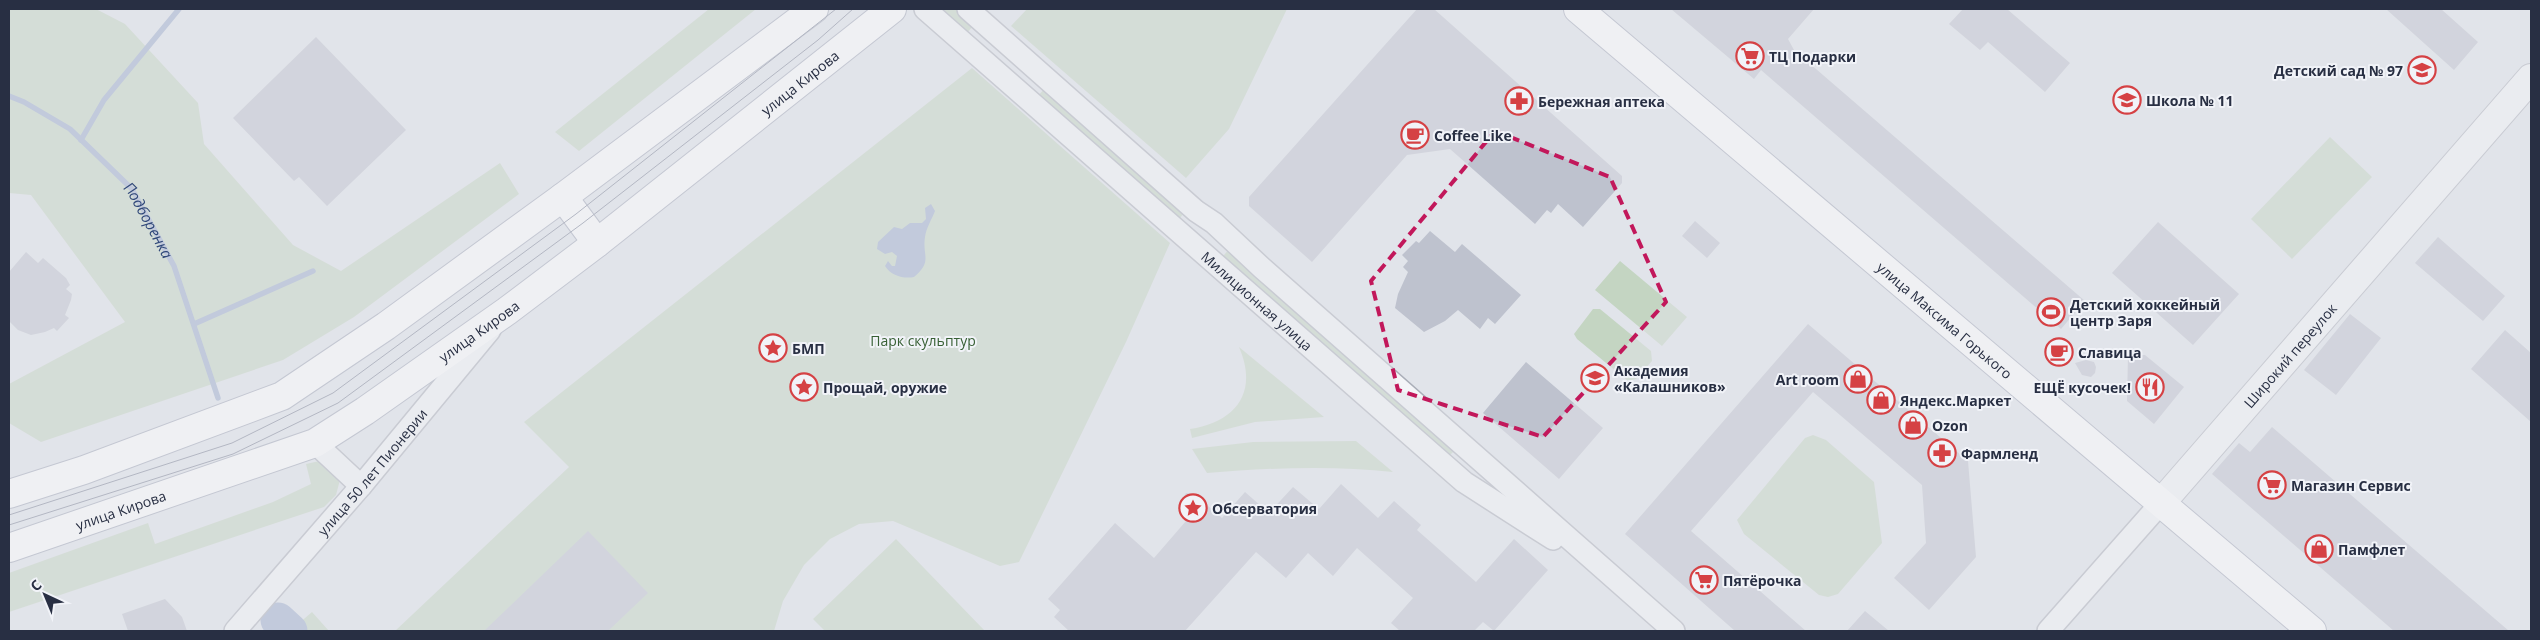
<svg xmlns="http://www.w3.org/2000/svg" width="2540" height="640" viewBox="0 0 2540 640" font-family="'Open Sans',sans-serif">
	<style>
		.green { fill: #c4d5c2 }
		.water { fill: #9baccc }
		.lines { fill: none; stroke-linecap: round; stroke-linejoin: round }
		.stream { stroke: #9baccc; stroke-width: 5.5 }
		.river { stroke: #9baccc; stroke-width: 35 }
		.building { fill: #bec2ce }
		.minor-casing { stroke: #aaaeb8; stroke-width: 24 }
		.tertiary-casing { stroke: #aaaeb8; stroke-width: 30 }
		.primary-casing { stroke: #a0a6b7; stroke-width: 30 }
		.minor { stroke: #f4f5f8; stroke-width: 21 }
		.tertiary { stroke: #f4f5f8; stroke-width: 28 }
		.primary { stroke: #fff; stroke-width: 28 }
		.tram { stroke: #7a8195; stroke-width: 1 }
		.marked { fill: none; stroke: #c2185b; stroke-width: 4; stroke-dasharray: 10 6; stroke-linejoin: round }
		.labels { text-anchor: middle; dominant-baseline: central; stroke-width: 4; stroke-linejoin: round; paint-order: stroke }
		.poi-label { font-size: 14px; font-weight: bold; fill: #282f43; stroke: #f1f3f8; text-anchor: start }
		.street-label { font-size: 14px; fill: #282f43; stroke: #f1f3f8 }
		.park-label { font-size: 14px; fill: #386035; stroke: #f1f3f8 }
		.water-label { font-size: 15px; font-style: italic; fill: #304879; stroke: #f1f3f8 }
	</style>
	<rect width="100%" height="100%" fill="#e1e4ea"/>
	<path class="green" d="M9,9H96L125,24L198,103L204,144L293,245L341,271L500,163L519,194L354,317L283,360L41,442L9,423V384L125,322L31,195L9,193Z
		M709,9H756L579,151L555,132Z
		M946,9H956L974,25L965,35L941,14Z
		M1027,9H1287L1229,129L1186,178L1011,26Z
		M972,68L1170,243L1126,342L1019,562L1000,566L893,521L859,524L830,539L804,565L783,601L774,631H395L569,467L524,422Z
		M1047,86L1187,209L1176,223L1035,99Z
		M2330,137L2372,177L2292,259L2251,219Z
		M1230,248L1457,448L1446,459L1219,261Z
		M1620,261L1687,317L1662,346L1595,290Z
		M1593,309H1600L1651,351L1652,361L1636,379L1628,381L1577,339L1574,334Z
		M1239,347L1324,417L1255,422L1192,438L1190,429C1235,422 1259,393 1239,347Z
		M1813,435L1826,440L1874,482L1882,543L1838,594L1828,597L1819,595L1744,534L1737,520L1805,438Z
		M1356,441L1393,472C1332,465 1268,468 1207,473L1192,449L1253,442Z
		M324,460L341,476L336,495L324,507L9,612V573L148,523L155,544L273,502L311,484L306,464Z
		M896,539L985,631H825L813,619Z
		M312,612L329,631H290Z"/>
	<path class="water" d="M931,204L935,211C932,219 926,228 925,237C922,256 933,261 914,277C904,279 891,276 885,266L888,261L892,266H895L897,256L892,252L885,254L877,249L878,242L894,227L902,229L910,223H922L926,219L925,208Z"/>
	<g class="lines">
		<g class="stream">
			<path id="s1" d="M9,96L24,102L70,129L132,189L174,266L218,398"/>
			<path d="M81,140L104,100L179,9"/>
			<path d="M194,324L313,271"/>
		</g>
		<path class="river" d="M278,620L290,631"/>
	</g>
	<path class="building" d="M1417,9H1434L1622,176V183L1583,227L1558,204L1551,213L1547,210L1535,224L1450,149L1407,155L1312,262L1249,206V197Z
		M1671,9H1814L1788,39L1794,50L2085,301L2061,329L1761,70L1754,79Z
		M1963,9H2007L2070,63L2045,92L1988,42L1980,50L1949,24Z
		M2386,9H2441L2478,42L2454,70Z
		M316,37L406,130L327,206L299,177L294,181L233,118Z
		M1695,221L1720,243L1707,258L1682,236Z
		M2158,222L2239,294L2193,345L2112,273Z
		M1430,231L1455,252L1462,244L1521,295L1495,324L1488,318L1480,329L1458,310L1445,321L1424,332L1395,308L1398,294L1408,272L1403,267L1408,261L1402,255L1416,241L1419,243Z
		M2438,237L2505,296L2483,321L2415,263Z
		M26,252L38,263L43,258L66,278L70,285L66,289L72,294L71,300L65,315L69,318L57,331L54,328L45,332L31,335L18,330L9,321V272Z
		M2350,314L2381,338L2336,395L2304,370Z
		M1808,324L1968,461L1976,557L1929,610L1894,578L1926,543L1922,485L1813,392L1691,531L1806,631H1735L1625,534Z
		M2505,330L2531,353V422L2471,369Z
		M2128,355H2145L2184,387L2154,424L2127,401Z
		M2086,360L2094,362L2096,367L2095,373L2091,377L2082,375L2075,363Z
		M1526,362L1603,428L1559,479L1483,413Z
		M2272,427L2509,631H2394L2212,474L2239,443L2250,452Z
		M1341,484L1378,518L1394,501L1421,525L1417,530L1476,582L1514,539L1548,570L1494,631L1483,622L1474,631H1400L1391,623L1413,598L1357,548L1333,576L1308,553L1286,578L1256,552L1185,631H1069L1054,617L1060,610L1048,599L1115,523L1154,558L1186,521L1180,503L1186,493L1194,494L1222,518L1245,492L1269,513L1293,487L1319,509Z
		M588,531L648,593L608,631H484Z
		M165,599L182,617L187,631H128L122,614Z
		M1865,611L1889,631H1847Z"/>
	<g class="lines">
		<g class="minor-casing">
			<g id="minor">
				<path id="s2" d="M925,9L1464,482L1553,539"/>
				<path d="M968,9L1196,211L1214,223L1262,268L1674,631"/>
				<path d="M315,443L361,486"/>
				<path id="s3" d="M235,631L361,486L490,330"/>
				<path d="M2048,631L2161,503"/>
			</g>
		</g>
		<g class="tertiary-casing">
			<g id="tertiary">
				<path id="s4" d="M2161,503L2531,78"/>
			</g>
		</g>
		<g class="primary-casing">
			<g id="primary">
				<path id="s5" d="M1578,9L2312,631"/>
				<path d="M563,197L597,243"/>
				<path d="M9,494L84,470L282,396L386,326L563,197L814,9"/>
				<path id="s6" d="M9,548L315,443L365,411L507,311L597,243L892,9"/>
			</g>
		</g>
		<use href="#minor" class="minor"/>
		<use href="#tertiary" class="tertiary"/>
		<use href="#primary" class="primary"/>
		<path class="tram" d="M9,515L232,443L333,393L576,214L836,9
			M9,525L233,454L338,403L583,223L818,40L853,9"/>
	</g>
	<path d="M0 0H2540V640H0ZM1495,131L1610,177L1666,302L1543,437L1398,390L1371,281Z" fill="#e1e4ea" fill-opacity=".55" fill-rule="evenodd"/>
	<path class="marked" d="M1495,131L1610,177L1666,302L1543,437L1398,390L1371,281Z"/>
	<defs>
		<g id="supermarket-ring" transform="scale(1.4375)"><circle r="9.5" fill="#f1f3f8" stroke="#d54144" stroke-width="1.5"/><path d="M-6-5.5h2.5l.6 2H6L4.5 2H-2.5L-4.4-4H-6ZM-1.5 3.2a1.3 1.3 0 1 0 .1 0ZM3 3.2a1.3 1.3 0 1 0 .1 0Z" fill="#d54144"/></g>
		<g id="school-ring" transform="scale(1.4375)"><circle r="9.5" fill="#f1f3f8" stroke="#d54144" stroke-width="1.5"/><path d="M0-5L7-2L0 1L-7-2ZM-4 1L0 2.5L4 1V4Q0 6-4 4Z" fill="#d54144"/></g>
		<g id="pharmacy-ring" transform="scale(1.4375)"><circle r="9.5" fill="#f1f3f8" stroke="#d54144" stroke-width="1.5"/><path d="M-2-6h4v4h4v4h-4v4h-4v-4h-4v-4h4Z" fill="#d54144"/></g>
		<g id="cafe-ring" transform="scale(1.4375)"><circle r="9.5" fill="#f1f3f8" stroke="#d54144" stroke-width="1.5"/><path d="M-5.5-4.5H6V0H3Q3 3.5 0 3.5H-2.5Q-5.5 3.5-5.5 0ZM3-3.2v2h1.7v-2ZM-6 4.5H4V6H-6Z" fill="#d54144"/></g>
		<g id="stadium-ring" transform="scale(1.4375)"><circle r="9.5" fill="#f1f3f8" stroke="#d54144" stroke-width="1.5"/><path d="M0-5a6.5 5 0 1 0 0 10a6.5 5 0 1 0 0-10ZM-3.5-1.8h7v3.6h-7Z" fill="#d54144"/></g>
		<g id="sight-ring" transform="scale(1.4375)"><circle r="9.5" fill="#f1f3f8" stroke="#d54144" stroke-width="1.5"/><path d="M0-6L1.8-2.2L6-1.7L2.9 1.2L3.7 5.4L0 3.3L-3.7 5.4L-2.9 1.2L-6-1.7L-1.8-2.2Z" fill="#d54144"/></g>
		<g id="shop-ring" transform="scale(1.4375)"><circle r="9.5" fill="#f1f3f8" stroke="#d54144" stroke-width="1.5"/><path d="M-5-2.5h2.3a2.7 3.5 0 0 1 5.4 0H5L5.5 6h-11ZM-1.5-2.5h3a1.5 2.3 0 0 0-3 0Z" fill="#d54144"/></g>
		<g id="restaurant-ring" transform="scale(1.4375)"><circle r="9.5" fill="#f1f3f8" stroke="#d54144" stroke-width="1.5"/><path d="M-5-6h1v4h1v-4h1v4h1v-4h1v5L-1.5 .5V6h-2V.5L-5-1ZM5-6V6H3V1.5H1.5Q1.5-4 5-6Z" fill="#d54144"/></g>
	</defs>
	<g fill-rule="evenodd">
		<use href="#supermarket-ring" x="1750" y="56"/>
		<use href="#school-ring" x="2422" y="70"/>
		<use href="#school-ring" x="2127" y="100"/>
		<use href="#pharmacy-ring" x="1519" y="101"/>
		<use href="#cafe-ring" x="1415" y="135"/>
		<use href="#stadium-ring" x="2051" y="312"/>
		<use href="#sight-ring" x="773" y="348"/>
		<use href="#cafe-ring" x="2059" y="352"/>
		<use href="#school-ring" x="1595" y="378"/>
		<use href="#shop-ring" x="1858" y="379"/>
		<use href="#sight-ring" x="804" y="387"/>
		<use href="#restaurant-ring" x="2150" y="387"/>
		<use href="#shop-ring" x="1881" y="400"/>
		<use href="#shop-ring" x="1913" y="425"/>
		<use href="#pharmacy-ring" x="1942" y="453"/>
		<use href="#supermarket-ring" x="2272" y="485"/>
		<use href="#sight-ring" x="1193" y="508"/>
		<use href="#shop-ring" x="2319" y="549"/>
		<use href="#supermarket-ring" x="1704" y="580"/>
	</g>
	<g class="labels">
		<g class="poi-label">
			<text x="1769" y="56">ТЦ Подарки</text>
			<text x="2403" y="70" text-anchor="end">Детский сад № 97</text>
			<text x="2146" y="100">Школа № 11</text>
			<text x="1538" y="101">Бережная аптека</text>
			<text x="1434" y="135">Coffee Like</text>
			<text x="2070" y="304">Детский хоккейный<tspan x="2070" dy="16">центр Заря</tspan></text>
			<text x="792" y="348">БМП</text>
			<text x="2078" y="352">Славица</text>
			<text x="1614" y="370">Академия<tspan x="1614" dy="16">«Калашников»</tspan></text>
			<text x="1839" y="379" text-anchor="end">Art room</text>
			<text x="823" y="387">Прощай, оружие</text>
			<text x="2131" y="387" text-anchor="end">ЕЩЁ кусочек!</text>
			<text x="1900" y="400">Яндекс.Маркет</text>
			<text x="1932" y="425">Ozon</text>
			<text x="1961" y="453">Фармленд</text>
			<text x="2291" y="485">Магазин Сервис</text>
			<text x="1212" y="508">Обсерватория</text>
			<text x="2338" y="549">Памфлет</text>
			<text x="1723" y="580">Пятёрочка</text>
		</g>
		<g class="street-label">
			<text stroke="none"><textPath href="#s6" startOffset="928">улица Кирова</textPath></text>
			<text stroke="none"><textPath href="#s2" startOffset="442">Милиционная улица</textPath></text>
			<text stroke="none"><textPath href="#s5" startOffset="481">улица Максима Горького</textPath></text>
			<text stroke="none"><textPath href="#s6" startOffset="522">улица Кирова</textPath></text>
			<text stroke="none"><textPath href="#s4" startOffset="196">Широкий переулок</textPath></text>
			<text stroke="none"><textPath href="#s3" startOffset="210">улица 50 лет Пионерии</textPath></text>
			<text stroke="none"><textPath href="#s6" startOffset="118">улица Кирова</textPath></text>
		</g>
		<g class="park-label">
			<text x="923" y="340">Парк скульптур</text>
		</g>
		<g class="water-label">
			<text stroke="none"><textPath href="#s1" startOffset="191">Подборенка</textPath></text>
		</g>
	</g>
	<rect width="2540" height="640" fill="none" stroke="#282f43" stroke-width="20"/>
	<g transform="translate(45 595) rotate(316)" stroke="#f1f3f8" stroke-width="4" paint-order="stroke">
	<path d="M0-4L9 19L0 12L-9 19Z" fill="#282f43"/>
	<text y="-8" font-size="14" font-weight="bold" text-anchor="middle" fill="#282f43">С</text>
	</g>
</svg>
